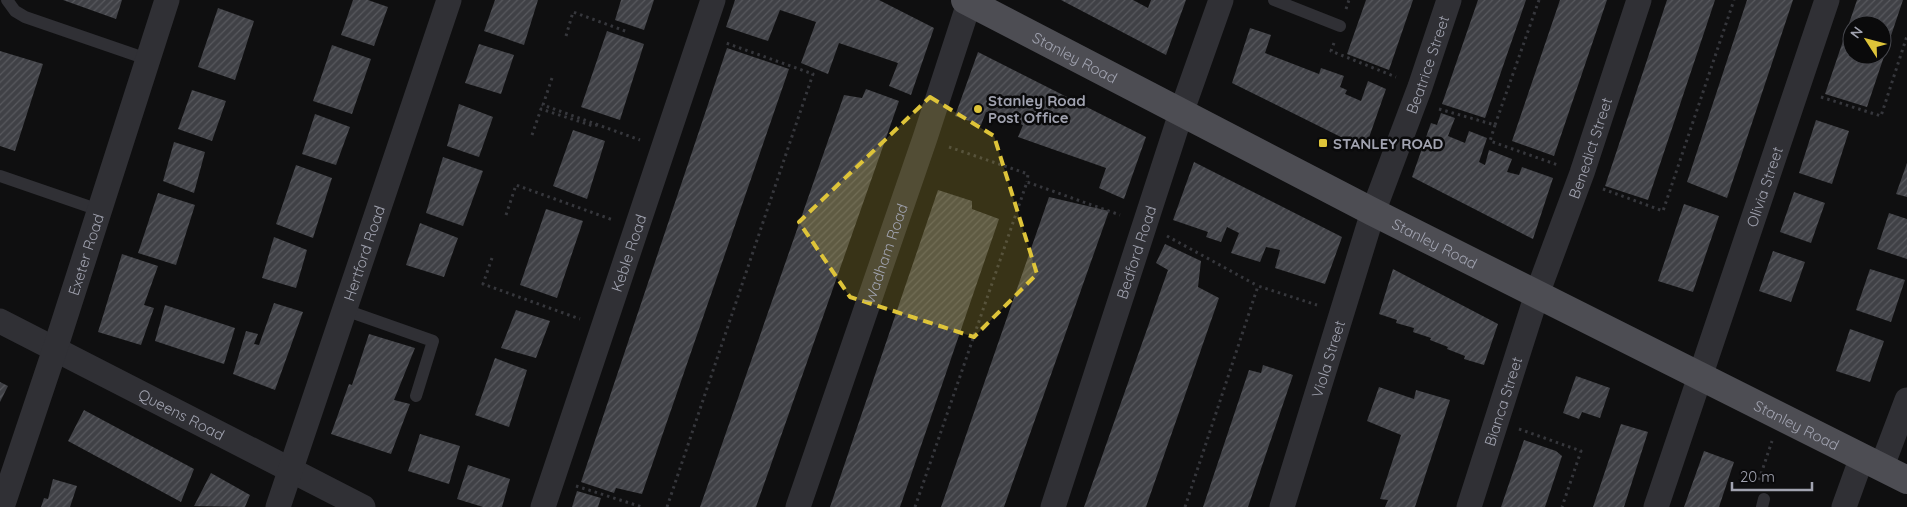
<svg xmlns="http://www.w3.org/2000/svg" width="1907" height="507" viewBox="0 0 1907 507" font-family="Quicksand,sans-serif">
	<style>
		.building { fill: url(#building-hatch); fill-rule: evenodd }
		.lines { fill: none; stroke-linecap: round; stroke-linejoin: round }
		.path { stroke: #36373c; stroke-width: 3; stroke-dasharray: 2.5 4; stroke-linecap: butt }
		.service { stroke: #303035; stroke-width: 12 }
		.minor { stroke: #303035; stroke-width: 25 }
		.primary { stroke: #4d4d53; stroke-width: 28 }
		.marked { fill: #dec439; fill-opacity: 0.2; stroke: #dec439; stroke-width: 4; stroke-dasharray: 10 6; stroke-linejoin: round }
		.poi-dot { fill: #dec439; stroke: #0a0a0b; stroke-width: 2 }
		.labels { text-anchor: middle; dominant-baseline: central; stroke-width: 5; stroke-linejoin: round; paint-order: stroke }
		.street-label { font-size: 15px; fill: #a1a3b0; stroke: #0a0a0b }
		.poi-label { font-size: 15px; font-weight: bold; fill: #a1a3b0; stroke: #0a0a0b; text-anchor: start }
	</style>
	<defs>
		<pattern id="building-hatch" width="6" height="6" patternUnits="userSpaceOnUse" patternTransform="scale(1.25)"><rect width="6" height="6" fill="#404146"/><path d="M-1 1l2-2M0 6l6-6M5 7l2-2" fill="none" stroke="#58595e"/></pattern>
	</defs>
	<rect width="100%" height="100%" fill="#0f0f10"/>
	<path class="building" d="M63,0H122L116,19Z
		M353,0H368L388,7L374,46L341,35Z
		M495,0H538L524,45L484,31Z
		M621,0H654L644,30L615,20Z
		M735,0H879L934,28L911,95L889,86L898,63L839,43L828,74L801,63L816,22L780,10L768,41L726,27Z
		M1061,0H1133L1148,8L1151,0H1186L1166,55Z
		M1366,0H1413L1389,70L1347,54Z
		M1478,0H1526L1485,118L1442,104Z
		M1560,0H1607L1554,156L1512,141Z
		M1667,0H1715L1648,200L1605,186Z
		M1747,0H1793L1727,198L1687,182Z
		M1857,0H1903L1867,107L1825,94ZM1852,25H1882V55H1852Z
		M218,8L254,21L235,80L198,67Z
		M1250,28L1271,35L1265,53L1319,74L1321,68L1344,76L1340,87L1347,90L1345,94L1361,101L1368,81L1386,89L1365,149L1232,83Z
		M607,31L644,44L620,120L581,107Z
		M479,44L514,55L501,94L465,83Z
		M332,45L371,59L352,114L313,101Z
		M727,48L789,69L642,494L616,488L614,493L581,482Z
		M0,51L43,64L15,151L0,146Z
		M978,52L1146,137L1124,199L1099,188L1106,168L1018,137L1023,125L986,112L981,125L955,116Z
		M866,89L899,101L756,507H700L844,95L862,98Z
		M192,90L226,101L212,141L178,129Z
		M459,104L493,117L479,157L447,146Z
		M1441,113L1455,118L1448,136L1465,143L1469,131L1487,138L1479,162L1485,165L1489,150L1512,159L1507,172L1519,175L1522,167L1553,178L1533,239L1412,177L1431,123L1437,125Z
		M315,114L350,127L336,165L302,154Z
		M1816,120L1849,131L1832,184L1799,173Z
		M573,130L605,141L587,199L553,186Z
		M174,142L205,152L194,193L163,181Z
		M443,157L483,171L463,226L426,213Z
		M1194,162L1342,237L1325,284L1275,268L1280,250L1266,247L1260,262L1231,253L1239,233L1227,227L1221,242L1206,237L1208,232L1173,220Z
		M1907,163V197L1896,194Z
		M296,165L332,178L313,238L276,224Z
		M938,190L972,201V209L999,219L900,507H830Z
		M1794,192L1825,203L1811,243L1780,232Z
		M158,193L195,205L176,265L138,253Z
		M1049,197L1109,211L1004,507H941Z
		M1684,204L1719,216L1693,292L1658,281Z
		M546,209L583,221L557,298L520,285Z
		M1889,213L1907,219V259L1877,249Z
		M420,223L458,238L444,277L406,265Z
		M274,237L307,250L296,288L262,278Z
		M1165,244L1201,261L1198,287L1219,298L1146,507H1084L1168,270L1156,263Z
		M1773,251L1805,262L1791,302L1759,291Z
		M122,254L158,266L144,305L154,308L141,345L98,332Z
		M1393,269L1498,324L1484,365L1464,359L1465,356L1447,349L1448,347L1430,340L1431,338L1413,332L1414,328L1396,323L1397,320L1379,314Z
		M1870,269L1905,280L1891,322L1856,310Z
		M274,303L303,312L275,390L233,374L246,331L258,334L254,344L259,345Z
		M165,305L235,328L224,364L155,341Z
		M516,310L550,321L536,358L501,348Z
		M1850,329L1884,341L1870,382L1836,371Z
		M369,334L415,348L394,400L410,404L391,454L331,434L349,384L352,385Z
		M495,358L527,370L509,427L475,415Z
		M1263,365L1293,375L1248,507H1203L1249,370L1261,373Z
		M1576,376L1610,388L1600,418L1582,412L1579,419L1563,413Z
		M0,382L8,386L0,402Z
		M1379,387L1414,399L1416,390L1450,400L1415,507H1385L1388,500L1380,499L1401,435L1367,421Z
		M84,410L194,469L181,502L68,441Z
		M1621,424L1648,432L1624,507H1593Z
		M420,434L460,446L449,484L408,471Z
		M1524,440L1556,451L1562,456L1545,507H1501Z
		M1704,451L1734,462L1719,507H1684Z
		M468,465L510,479L502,507H483L457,499Z
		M211,473L250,495L245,507L194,506Z
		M53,479L77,486L70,507H41L44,498L48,499Z
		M577,491L601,498L598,507H572Z"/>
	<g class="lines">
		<path class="path" d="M1346,9L1349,0
			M566,36L573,12L628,32
			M1334,43L1331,51L1396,77
			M552,78L543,105L640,140
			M1821,97L1881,116L1907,36
			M1439,109L1495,125L1539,0
			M1495,125L1490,141L1558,165
			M532,135L541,109L593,126L597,125
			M949,147L1028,174L1027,182
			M1603,189L1663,211L1734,0
			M506,215L516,185L613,220
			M1167,236L1258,286
			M492,258L483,284L580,319
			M1519,429L1581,451L1562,507
			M1759,480L1772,441
			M576,486L642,507
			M667,507L813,74L726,43
			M915,507L1027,182L1120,215
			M1185,507L1258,286L1317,305"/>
		<path class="service" d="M7,0L15,11L25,17L147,59
			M1274,0L1340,26
			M0,176L99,210
			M345,310L433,341L416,396
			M1762,507L1764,499"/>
		<g class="minor">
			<path id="s1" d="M0,321L363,507"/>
			<path d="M1882,466L1907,400"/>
			<path id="s2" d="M2,507L55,349L167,0"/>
			<path id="s3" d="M278,507L449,0"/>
			<path id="s4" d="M543,507L713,0"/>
			<path id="s5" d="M798,507L925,138L970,0"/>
			<path id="s6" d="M1053,507L1181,113L1221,0"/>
			<path id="s7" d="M1282,507L1373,212L1420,87L1449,0"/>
			<path id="s8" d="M1469,507L1537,294L1582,173L1639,0"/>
			<path id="s9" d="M1656,507L1827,0"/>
			<path d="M1844,507L1862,457"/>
		</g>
		<path class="primary" id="s10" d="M965,0L1373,212L1907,480"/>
	</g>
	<path class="marked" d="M930,97L994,136L1037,274L974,337L850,297L799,222Z"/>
	<g class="poi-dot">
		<circle cx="978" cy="109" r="5"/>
		<rect x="1318" y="138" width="10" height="10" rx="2.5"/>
	</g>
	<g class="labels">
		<g class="street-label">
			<text stroke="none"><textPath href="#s10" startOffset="124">Stanley Road</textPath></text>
			<text stroke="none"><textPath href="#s7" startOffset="466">Beatrice Street</textPath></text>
			<text stroke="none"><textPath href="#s8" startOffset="379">Benedict Street</textPath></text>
			<text stroke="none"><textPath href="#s9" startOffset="338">Olivia Street</textPath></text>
			<text stroke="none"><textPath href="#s10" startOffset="529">Stanley Road</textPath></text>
			<text stroke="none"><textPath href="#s3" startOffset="268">Hertford Road</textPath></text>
			<text stroke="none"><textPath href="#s4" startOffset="268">Keble Road</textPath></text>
			<text stroke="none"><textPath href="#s6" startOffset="268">Bedford Road</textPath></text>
			<text stroke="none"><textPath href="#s2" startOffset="266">Exeter Road</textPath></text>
			<text stroke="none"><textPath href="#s5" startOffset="268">Wadham Road</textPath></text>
			<text stroke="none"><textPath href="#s7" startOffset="155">Viola Street</textPath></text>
			<text stroke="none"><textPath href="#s8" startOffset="111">Bianca Street</textPath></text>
			<text stroke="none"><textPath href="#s1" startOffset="204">Queens Road</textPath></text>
			<text stroke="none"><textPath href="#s10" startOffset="934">Stanley Road</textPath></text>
		</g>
		<g class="poi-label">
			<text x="988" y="100">Stanley Road<tspan x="988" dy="17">Post Office</tspan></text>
			<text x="1333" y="143">STANLEY ROAD</text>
		</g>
	</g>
	<g transform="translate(1867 40) rotate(306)"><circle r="24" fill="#0a0a0b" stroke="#46474d"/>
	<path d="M0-4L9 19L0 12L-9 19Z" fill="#dec439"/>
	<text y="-8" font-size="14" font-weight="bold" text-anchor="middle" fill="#a1a3b0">N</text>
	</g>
	<path d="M1732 482v8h80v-8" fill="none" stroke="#a1a3b0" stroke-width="2.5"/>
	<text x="1740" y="482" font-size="15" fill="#a1a3b0" stroke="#0a0a0b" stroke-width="4" paint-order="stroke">20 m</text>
</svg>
